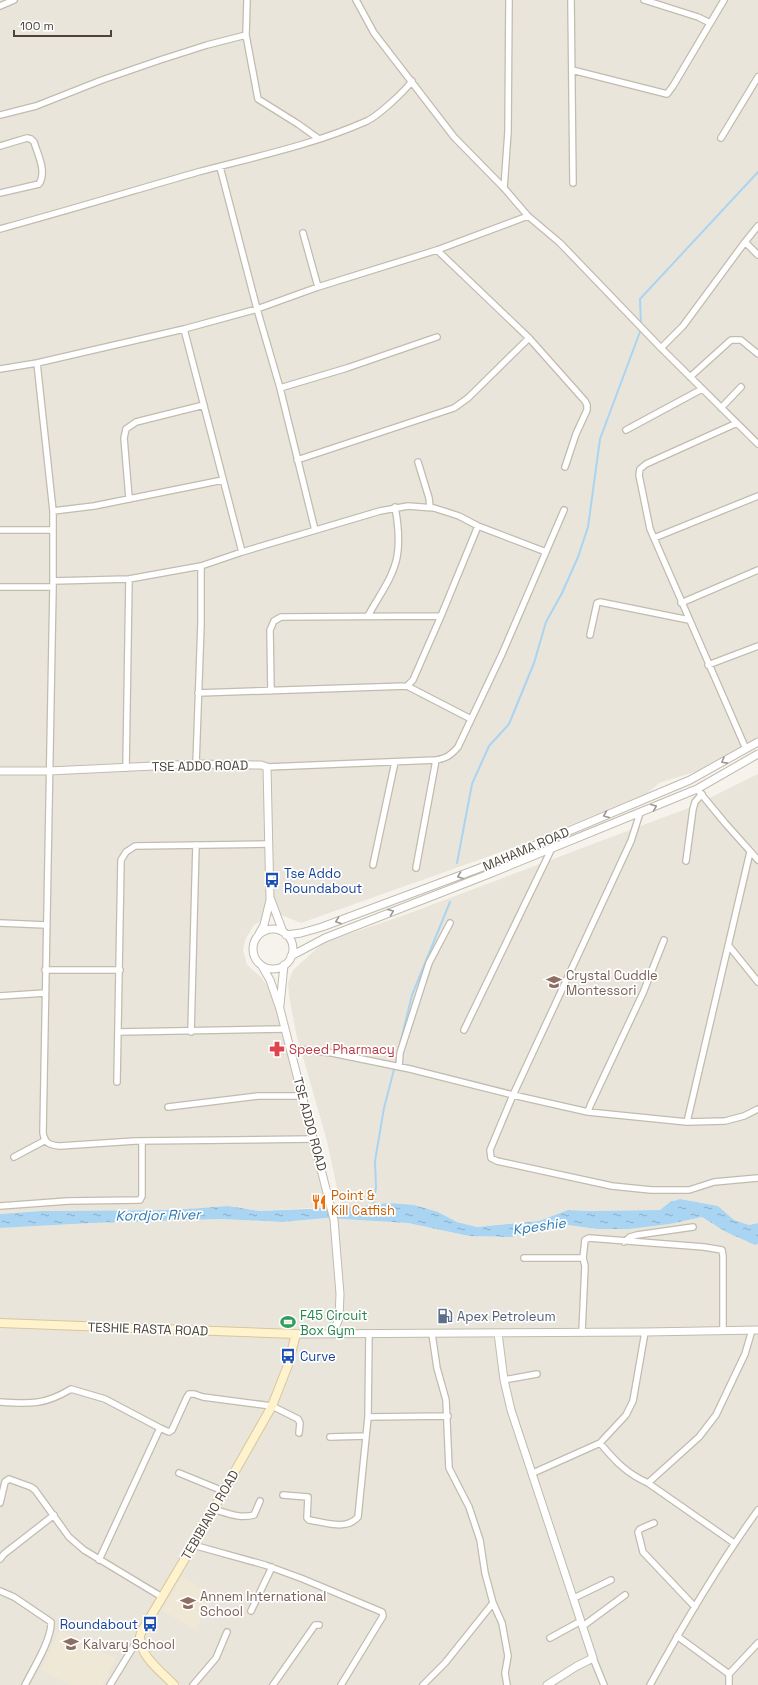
<svg xmlns="http://www.w3.org/2000/svg" width="758" height="1685" viewBox="0 0 758 1685" font-family="'Space Grotesk',sans-serif">
	<style>
		.residential { fill: #eae5da }
		.education { fill: #efe8d6 }
		.water { fill: url(#water-ripples) }
		.lines { fill: none; stroke-linecap: round; stroke-linejoin: round }
		.stream { stroke: #a9d4f2; stroke-width: 2 }
		.minor-casing { stroke: #c2bbae; stroke-width: 8 }
		.tertiary-casing { stroke: #c2bbae; stroke-width: 9 }
		.secondary-casing { stroke: #d6c79b; stroke-width: 10 }
		.minor { stroke: #fff; stroke-width: 5.5 }
		.tertiary { stroke: #fff; stroke-width: 7 }
		.secondary { stroke: #fff3cd; stroke-width: 8 }
		.oneway { stroke: #9c9892 }
		.labels { text-anchor: middle; dominant-baseline: central; stroke-width: 3.5; stroke-linejoin: round; paint-order: stroke }
		.street-label { font-size: 13px; fill: #4b4439; stroke: #fff }
		.transit-label { font-size: 13px; fill: #164399; stroke: #fff; text-anchor: start }
		.education-label { font-size: 13px; fill: #785e54; stroke: #fff; text-anchor: start }
		.health-label { font-size: 13px; fill: #be3a42; stroke: #fff; text-anchor: start }
		.food-label { font-size: 13px; fill: #c56008; stroke: #fff; text-anchor: start }
		.leisure-label { font-size: 13px; fill: #27864d; stroke: #fff; text-anchor: start }
		.service-label { font-size: 13px; fill: #4e5e75; stroke: #fff; text-anchor: start }
		.water-label { font-size: 14px; font-style: italic; fill: #2e7ab2; stroke: #fff }
	</style>
	<defs>
		<pattern id="water-ripples" width="26" height="14" patternUnits="userSpaceOnUse"><rect width="26" height="14" fill="#a9d4f2"/><path d="M2 4q2-2 4 0t4 0M15 11q2-2 4 0t4 0" fill="none" stroke="#8caec5"/></pattern>
	</defs>
	<rect width="100%" height="100%" fill="#f6f3ec"/>
	<path class="residential" d="M0,0H758V740L701,770L659,783L648,793L526,843L301,923L281,915L268,917L254,925L246,938L243,950L247,965L261,977L274,995L330,1207L259,1211L228,1206L174,1210L41,1211L0,1214Z
		M758,774V1223L749,1225L734,1220L718,1206L680,1199L670,1202L661,1210L589,1211L568,1210L539,1221L477,1227L457,1222L438,1212L341,1207L327,1141L296,1033L289,996L288,983L293,970L323,943L410,913L691,807Z
		M702,1217L726,1232L755,1245L758,1244V1685H0V1228L92,1223L221,1219L282,1222L326,1218L408,1223L469,1236L512,1237L541,1229L568,1225L597,1229H629L670,1224Z"/>
	<path class="education" d="M182,1576L215,1596L195,1630L162,1610Z
		M60,1630L116,1659L103,1685H70L41,1670Z"/>
	<path class="water" d="M680,1199L718,1206L734,1220L749,1225L758,1223V1244L755,1245L726,1232L702,1217L670,1224L629,1229H597L568,1225L541,1229L512,1237L469,1236L408,1223L326,1218L282,1222L221,1219L92,1223L0,1228V1214L41,1211L174,1210L228,1206L259,1211L356,1207L389,1203L414,1205L438,1212L457,1222L477,1227L539,1221L568,1210L589,1211L660,1210L670,1202Z"/>
	<g class="lines">
		<path class="stream" d="M641,324L640,299L758,172
			M457,863L472,784L489,746L509,724L534,663L546,622L562,593L578,557L588,527L600,439L641,329
			M400,1044L412,995L450,902
			M373,1207L376,1187L375,1161L384,1108L398,1054"/>
		<g class="minor-casing">
			<path id="minor" d="M247,0L246,35L258,99L298,124L319,139
				M356,0L374,33L454,137L504,188L528,216L560,243L661,348L758,444
				M571,0L573,183
				M644,0L698,17L710,23
				M0,6L14,0
				M572,70L667,94L673,86L724,0
				M0,115L36,106L102,80L160,60L207,45L246,35
				M721,138L758,77
				M0,146L27,138L31,139L34,142C38,155 47,172 39,184L0,193
				M220,167L257,309L280,388L315,530
				M504,188L508,132L509,0
				M0,229C66,211 132,191 198,172C254,157 313,145 367,121C379,115 404,92 412,81
				M303,233L318,287
				M745,242L758,226
				M437,250L529,338L585,401L587,405V410L576,434L565,467
				M184,329L242,552
				M661,348L683,326L745,242L758,255
				M37,363L53,511V587L43,1133C45,1144 50,1145 60,1146L135,1141L314,1139
				M0,369L37,363L184,329L257,309L318,287L437,250L528,216
				M690,377L731,340H741L758,354
				M280,388L347,368L437,337
				M721,408L741,387
				M737,423L646,464L640,469L639,475L650,529L746,749
				M626,430L702,389
				M297,460L454,408L468,398L529,338
				M418,462L429,498L430,507
				M129,498L124,438L126,429L136,422L204,405
				M53,511L94,506L223,480
				M0,530H53
				M654,538L758,496
				M53,581L129,579L201,566L242,552L380,511L408,506L434,508L459,516L478,526L546,552
				M0,587H53
				M681,603L758,570
				M368,616C378,597 393,578 397,557C400,541 398,523 395,507
				M590,635L597,603L600,602L689,620
				M708,665L758,646
				M407,686L471,719
				M271,691L270,630L274,621L281,617L441,616
				M198,693L407,686L413,680L441,616L478,526
				M196,764L201,624V566
				M267,767L436,760C447,758 451,755 458,747L502,654L564,510
				M126,768L129,579
				M697,789L725,823L758,860
				M640,813L631,841L513,1095L490,1150L491,1158L497,1161L612,1186L651,1190H689L714,1182L758,1178
				M686,861L693,809L695,802L702,794
				M373,865L395,762
				M416,868L436,760
				M0,923L46,925
				M729,946L758,982
				M45,970H120
				M0,996L45,993
				M464,1030L551,850
				M118,1032L285,1029
				M191,1032L196,845
				M290,1048L332,1053L410,1069L513,1095L588,1112L687,1122L725,1121L744,1116L758,1109
				M399,1067L400,1053L429,963L450,923
				M117,1082L121,860L126,852L135,846L269,844
				M168,1107L258,1096H303
				M588,1112L590,1106L643,993L664,940
				M687,1122L750,852
				M14,1157L44,1141
				M0,1206L68,1201L140,1200L142,1196V1141
				M624,1242L630,1237L637,1235L693,1227
				M524,1258H583
				M582,1332L585,1266L583,1258L585,1240L589,1238L704,1247L722,1250L723,1256V1330
				M432,1334L437,1368L446,1400L449,1468L469,1507L480,1540L485,1573L493,1603L502,1623L508,1656L505,1673L507,1685
				M504,1380L537,1374
				M0,1402C30,1404 45,1405 71,1389L105,1399L160,1428L99,1560
				M368,1417L448,1416
				M160,1428L169,1432L172,1430L187,1397L189,1394H194L203,1397L272,1406L298,1419L300,1423L299,1433
				M330,1437L366,1436
				M600,1443C615,1461 626,1473 648,1483L734,1543
				M179,1473L223,1491
				M533,1473L600,1443L626,1415L633,1401L645,1332
				M648,1483L699,1437L716,1415L745,1354L752,1330
				M283,1495L308,1497L307,1518L309,1520C324,1522 346,1531 358,1517L368,1417L369,1335
				M0,1503L5,1482L9,1479L31,1487L35,1490L69,1537L84,1550L162,1597
				M213,1509C227,1513 240,1519 254,1515L260,1501
				M654,1523L640,1529L638,1532L643,1552L695,1607
				M193,1545L265,1565L303,1579L382,1612L383,1616L341,1685
				M0,1559L4,1554L54,1515
				M0,1591L14,1597L51,1622C52,1639 33,1669 25,1685
				M574,1598L611,1580
				M251,1611L272,1567
				M583,1626L625,1595
				M677,1636L729,1674
				M550,1638L581,1621
				M593,1658L604,1685
				M110,1685L140,1636
				M193,1685L216,1658L227,1632
				M273,1685L315,1625H319
				M423,1685L445,1663L493,1603
				M650,1685C683,1625 718,1565 758,1510
				M729,1685V1674L758,1643"/>
		</g>
		<g class="tertiary-casing">
			<path id="tertiary" d="M0,771H49L196,764L261,765L267,767L270,900L264,925L259,934
				M271,900L283,932
				M253 949a20 20 0 1 1 40 0a20 20 0 1 1-40 0Z
				M286,935L301,933L322,927L488,865L690,780L758,742
				M291,956L325,938L489,874L697,789L758,754
				M262,966L270,980L280,1009L334,1220L340,1294L339,1318L333,1334
				M280,1005L284,965
				M498,1333L504,1380L511,1410L593,1658L577,1666L547,1685
				M296,1334L645,1332L758,1330"/>
		</g>
		<g class="secondary-casing">
			<path id="secondary" d="M0,1323L296,1334L288,1365L272,1406L193,1545L145,1626C143,1629 140,1634 140,1637C140,1657 162,1672 174,1685"/>
		</g>
		<use href="#minor" class="minor"/>
		<use href="#tertiary" class="tertiary"/>
		<use href="#secondary" class="secondary"/>
	</g>
	<defs><path id="oneway-chevron" d="M-2-3.5L2.5 0L-2 3.5" fill="none" stroke-width="1.6" stroke-linecap="round" stroke-linejoin="round"/></defs>
	<g class="oneway">
		<use href="#oneway-chevron" transform="translate(724 761) rotate(151)"/>
		<use href="#oneway-chevron" transform="translate(654 807) rotate(-23)"/>
		<use href="#oneway-chevron" transform="translate(606 815) rotate(157)"/>
		<use href="#oneway-chevron" transform="translate(460 876) rotate(160)"/>
		<use href="#oneway-chevron" transform="translate(391 912) rotate(-21)"/>
		<use href="#oneway-chevron" transform="translate(338 921) rotate(160)"/>
	</g>
	<defs>
		<g id="bus-bare" transform="scale(1.2)"><path d="M-5-6H5V4H4V6H2V4H-2V6H-4V4H-5ZM-3.5-4V0h7V-4ZM-3.5 1.2v1.5H-2V1.2ZM2 1.2v1.5H3.5V1.2Z" fill="#1a4fb4" stroke="#fff" stroke-width="2.5" paint-order="stroke"/></g>
		<g id="school-bare" transform="scale(1.2)"><path d="M0-5L7-2L0 1L-7-2ZM-4 1L0 2.5L4 1V4Q0 6-4 4Z" fill="#8d6e63" stroke="#fff" stroke-width="2.5" paint-order="stroke"/></g>
		<g id="pharmacy-bare" transform="scale(1.2)"><path d="M-2-6h4v4h4v4h-4v4h-4v-4h-4v-4h4Z" fill="#e0444e" stroke="#fff" stroke-width="2.5" paint-order="stroke"/></g>
		<g id="restaurant-bare" transform="scale(1.2)"><path d="M-5-6h1v4h1v-4h1v4h1v-4h1v5L-1.5 .5V6h-2V.5L-5-1ZM5-6V6H3V1.5H1.5Q1.5-4 5-6Z" fill="#e8710a" stroke="#fff" stroke-width="2.5" paint-order="stroke"/></g>
		<g id="fuel-bare" transform="scale(1.2)"><path d="M-5.5-6h7V0h2V4h1.3V-2.5L3-4.5l.8-.8L6-3V5H2.5V1h-1V6h-7ZM-4.2-4.7v3.2H.2V-4.7Z" fill="#5c6f8a" stroke="#fff" stroke-width="2.5" paint-order="stroke"/></g>
		<g id="stadium-bare" transform="scale(1.2)"><path d="M0-5a6.5 5 0 1 0 0 10a6.5 5 0 1 0 0-10ZM-3.5-1.8h7v3.6h-7Z" fill="#2e9e5b" stroke="#fff" stroke-width="2.5" paint-order="stroke"/></g>
	</defs>
	<g fill-rule="evenodd">
		<use href="#bus-bare" x="272" y="880"/>
		<use href="#school-bare" x="554" y="982"/>
		<use href="#pharmacy-bare" x="277" y="1049"/>
		<use href="#restaurant-bare" x="319" y="1202"/>
		<use href="#fuel-bare" x="445" y="1316"/>
		<use href="#stadium-bare" x="288" y="1322"/>
		<use href="#bus-bare" x="288" y="1356"/>
		<use href="#school-bare" x="188" y="1603"/>
		<use href="#bus-bare" x="150" y="1624"/>
		<use href="#school-bare" x="71" y="1644"/>
	</g>
	<g class="labels">
		<g class="street-label">
			<text transform="translate(200 766) rotate(-1)">TSE ADDO ROAD</text>
			<text transform="translate(526 849) rotate(-23)">MAHAMA ROAD</text>
			<text transform="translate(310 1124) rotate(75)">TSE ADDO ROAD</text>
			<text transform="translate(148 1329) rotate(2)">TESHIE RASTA ROAD</text>
			<text transform="translate(210 1515) rotate(-60)">TEBIBIANO ROAD</text>
		</g>
		<g class="transit-label">
			<text x="284" y="873">Tse Addo<tspan x="284" dy="15">Roundabout</tspan></text>
			<text x="300" y="1356">Curve</text>
			<text x="138" y="1624" text-anchor="end">Roundabout</text>
		</g>
		<g class="education-label">
			<text x="566" y="975">Crystal Cuddle<tspan x="566" dy="15">Montessori</tspan></text>
			<text x="200" y="1596">Annem International<tspan x="200" dy="15">School</tspan></text>
			<text x="83" y="1644">Kalvary School</text>
		</g>
		<g class="health-label">
			<text x="289" y="1049">Speed Pharmacy</text>
		</g>
		<g class="food-label">
			<text x="331" y="1195">Point &amp;<tspan x="331" dy="15">Kill Catfish</tspan></text>
		</g>
		<g class="leisure-label">
			<text x="300" y="1315">F45 Circuit<tspan x="300" dy="15">Box Gym</tspan></text>
		</g>
		<g class="service-label">
			<text x="457" y="1316">Apex Petroleum</text>
		</g>
		<g class="water-label">
			<text transform="translate(158 1215) rotate(-1)">Kordjor River</text>
			<text transform="translate(539 1226) rotate(-8)">Kpeshie</text>
		</g>
	</g>
	<path d="M14 30v6h97v-6" fill="none" stroke="#4b4439" stroke-width="2"/>
	<text x="20" y="30" font-size="12" fill="#4b4439" stroke="#ffffff" stroke-width="3" paint-order="stroke">100 m</text>
</svg>
